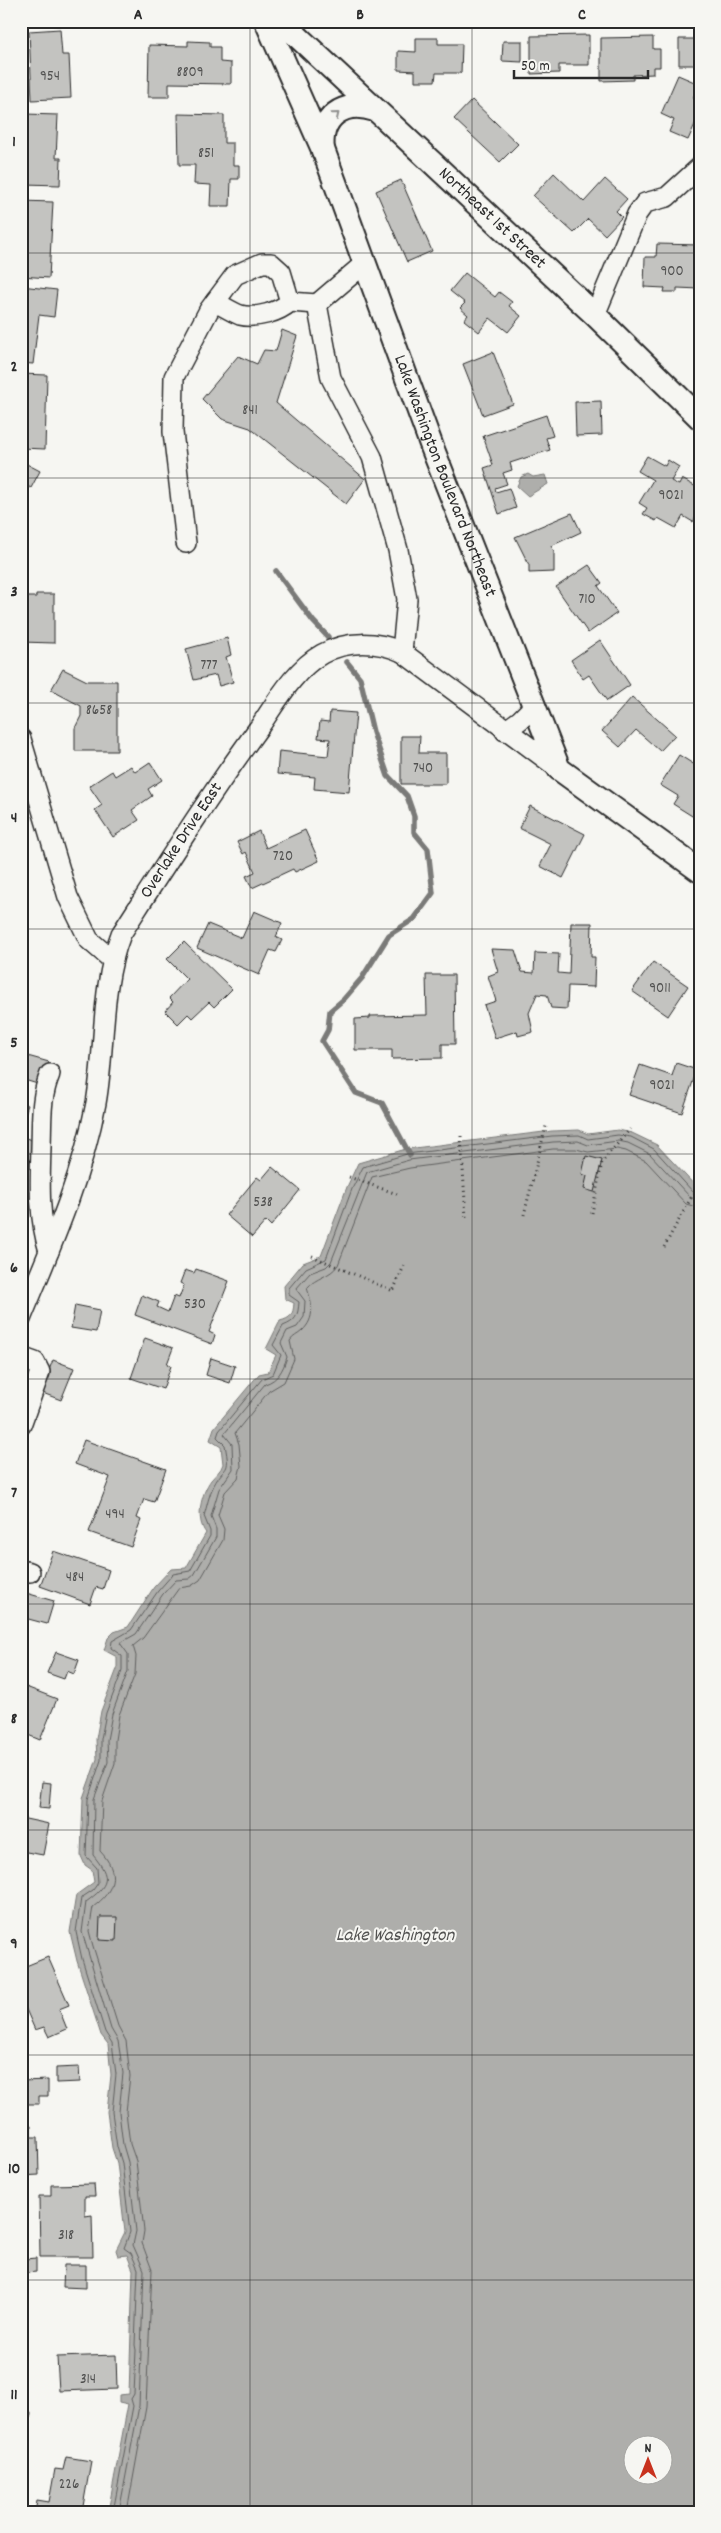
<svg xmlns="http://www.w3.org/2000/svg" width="721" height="2533" viewBox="0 0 721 2533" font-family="Dekko,sans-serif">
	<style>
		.water { fill: #aeaeab; stroke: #7a7a78; fill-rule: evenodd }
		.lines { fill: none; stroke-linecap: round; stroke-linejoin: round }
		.shore { stroke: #5f5f5e; stroke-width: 1 }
		.stream { stroke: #7a7a78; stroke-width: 5.5 }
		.building { fill: #c3c3c0; stroke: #2b2b2b }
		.minor-casing { stroke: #2b2b2b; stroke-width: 22 }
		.major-casing { stroke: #2b2b2b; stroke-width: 26 }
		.path { stroke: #2b2b2b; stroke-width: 3; stroke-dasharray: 1 4; stroke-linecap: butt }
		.minor { stroke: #f6f6f2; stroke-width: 19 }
		.major { stroke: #f6f6f2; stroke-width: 22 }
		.oneway { stroke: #90908e }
		.grid { fill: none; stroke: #2b2b2b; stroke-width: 1; stroke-opacity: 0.55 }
		.labels { text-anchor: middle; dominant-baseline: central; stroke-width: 4; stroke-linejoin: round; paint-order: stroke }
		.number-label { font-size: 15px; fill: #515150 }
		.street-label { font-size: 18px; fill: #2b2b2b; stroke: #f6f6f2 }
		.water-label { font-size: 19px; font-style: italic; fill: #525251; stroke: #f6f6f2 }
		.neatline { fill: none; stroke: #2b2b2b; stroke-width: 2 }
		.grid-label { font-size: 16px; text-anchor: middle; font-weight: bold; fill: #2b2b2b }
	</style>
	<rect width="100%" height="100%" fill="#f6f6f2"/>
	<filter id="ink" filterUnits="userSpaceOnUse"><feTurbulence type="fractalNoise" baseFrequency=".02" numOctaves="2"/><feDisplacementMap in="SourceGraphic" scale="10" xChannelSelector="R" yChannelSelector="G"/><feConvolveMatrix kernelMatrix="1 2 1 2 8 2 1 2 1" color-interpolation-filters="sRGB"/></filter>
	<g filter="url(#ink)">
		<path class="water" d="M528,474L533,477L545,475L548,484L528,496L517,486L521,477Z
			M579,1130L588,1134L618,1130L632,1133L657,1145L700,1191V2512H108L128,2404L119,2402V2395L129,2394L133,2270L127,2255L118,2256L116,2250L125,2232L117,2163L112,2148L107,2112L111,2075L108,2044L101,2035L77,1961L70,1932L76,1895L94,1882L92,1870L85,1865L81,1856L83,1798L97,1759L96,1739L101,1711L117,1669V1657L104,1650L108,1638L114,1632L128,1627L154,1587L171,1569L186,1568L206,1533C195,1519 201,1494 211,1480C215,1475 221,1471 223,1464L221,1447L210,1440L214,1428L259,1374L268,1372L276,1355L266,1349L280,1321C291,1318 293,1315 294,1303L285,1299L284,1286L303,1263L321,1256L347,1187L358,1163L406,1149L552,1131ZM634,2446H664V2476H634Z"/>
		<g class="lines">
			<path class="shore" d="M113,2512L133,2406L131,2399L134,2394L136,2350L135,2345L138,2269L131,2253L124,2248L130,2232L122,2163L117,2147L112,2112L116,2074L112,2043L105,2032L82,1959L76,1932L81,1898L93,1890L98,1883L97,1868L86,1856L88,1799L101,1760V1739L106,1713L122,1671V1656L111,1648L112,1641L131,1630L158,1591L173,1574L190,1571L210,1536V1531L204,1516C207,1506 209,1494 214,1485C225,1464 231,1475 225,1445L217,1437L219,1431L262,1379L273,1374L281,1355L273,1345L283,1326C296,1321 298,1316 299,1302L289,1295V1288L306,1268L326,1259L352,1189L363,1167L407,1154L552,1136L579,1135L588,1139L618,1135L631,1137L654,1149L694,1193L700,1194
				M119,2512L139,2406L144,2270L133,2245L136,2231L128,2162L123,2145L119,2112L123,2073L118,2041L111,2029L82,1932L86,1902C109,1885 112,1878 93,1855L94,1799L108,1762L107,1740L112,1714L128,1671V1654L120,1643L136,1634L163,1594L176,1580L189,1579L194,1575L216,1537V1529L211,1516L219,1489L233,1469L232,1444L224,1434L265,1384C278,1380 283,1370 287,1357L281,1343L287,1331L297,1327L304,1317L305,1301L296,1289L310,1273L326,1267L331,1262L367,1172L409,1160L553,1142L578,1141L588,1145L618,1141L628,1143L650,1154L690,1197L700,1201
				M127,2512L146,2407L152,2270L142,2243L144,2231L136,2161L130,2144L126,2112L130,2076L126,2041L118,2026L93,1946L89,1931L93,1907C115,1891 120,1872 100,1851L102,1801L115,1763V1740L119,1715L135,1674L136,1656L133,1646L143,1638L179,1588L191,1586L200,1580L223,1540L224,1529L218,1515L225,1492L238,1478L241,1466L239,1444L235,1433L269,1391L284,1382L294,1359L290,1341C293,1336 298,1335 302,1331C316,1318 312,1303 307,1288C316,1277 330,1277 338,1265L372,1177L410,1168L553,1149H576L588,1152L617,1149L626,1151L646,1161L686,1204L700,1208"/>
			<path class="stream" d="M276,571L313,621L328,637
				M347,662L360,678L373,732L388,776L407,796L414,816V832L428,849L433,893L414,919L389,935L362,978L344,999L330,1011L328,1030L322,1041L356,1093L382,1103L410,1155"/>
		</g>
		<path class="building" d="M60,29L62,55H69L71,98L32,100L29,31Z
			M589,35V65H559V73L531,74V36Z
			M653,37V49H660V67H653V74L633,75V80L601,81V38Z
			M416,38H438V44H462L461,73H436L435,81H415V71L398,70V51L416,52Z
			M679,39H700V65H679Z
			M188,41L210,42V47H220V62L231,63V84L169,83V97H148L149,45L188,46Z
			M503,41H522V62L502,61Z
			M678,75L699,84L693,98L700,101V123L696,122L688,140L669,132L674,120L661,114Z
			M472,100L518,144L500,162L454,119Z
			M25,114L58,115L56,158H61L60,185L24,184Z
			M178,114L224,115V143H233V165H239V179H231L230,206H210L211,185L194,184L195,165H179Z
			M554,173L584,202L605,179L627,199L616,211L622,217L605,235L588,219L574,233L533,196Z
			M401,180L432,251L407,262L376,191Z
			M21,201L53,202L49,278L21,276Z
			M657,244L700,245V289L677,288V292H664L665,288L644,287L645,257H656Z
			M465,273L495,297L499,292L512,302L509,306L521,316L508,332L490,318L479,332L464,320L468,315L460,308L465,303L450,291Z
			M21,286L57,290L54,317L39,315L33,364L21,363Z
			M282,330L297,336L276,403L365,479L346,504L250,428L222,419L202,399L238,356L257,364L264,350L276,351Z
			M493,352L513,404L483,415L463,364Z
			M21,374L47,375L45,449L21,448Z
			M601,401L602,435L576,436L575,402Z
			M546,415L553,436L546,438L550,450L510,463L512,470L503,473L507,484L495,488L496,492L509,488L516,508L499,514L484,468L493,465L483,436Z
			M647,456L665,466L668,460L679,467L671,481L679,485L682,479L700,489V510L693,522L683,516L676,528L658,518L656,521L643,514L647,508L639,503L653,480L638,471Z
			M21,461L40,471L31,488L21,483Z
			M572,513L581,532L551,546L554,551V572L529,573V565L515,537Z
			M589,565L602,583L598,586L617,613L588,633L556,587Z
			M36,594H54V643L21,642V597H36Z
			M227,638L231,655L226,657L233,682L219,686L216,675L194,680L186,649Z
			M600,640L630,685L607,701L589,675L583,679L571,660Z
			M63,669L87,681H117V751H75V728L81,716V706L51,690Z
			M632,697L675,735L660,751L636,730L620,747L602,731Z
			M330,711L356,713L349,792L314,789L315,777L277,774L279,751L328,756L330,739L318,738L320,721L329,722Z
			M401,736H420L419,753H446V784H401Z
			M679,755L695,765L700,757V821L673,804L678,796L660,785Z
			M150,762L162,780L148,789L152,796L132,810L139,820L113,837L95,810L102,805L89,786L112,771L115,776L131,766L135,772Z
			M530,806L585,834L563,878L540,866L551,844L519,828Z
			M305,830L319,861L295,872L293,869L252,888L246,876L255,872L246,852L243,854L237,842L259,831L266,848Z
			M254,911L282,923L276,937L282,940L276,952L270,950L259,975L197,948L208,924L242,938Z
			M571,923H592L591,957H595L594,987L568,986L567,1009L551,1008L547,995L537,994L529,1013L533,1032L518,1036L517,1031L495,1038L484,1005L496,1001L488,976L498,972L491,949L515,950L522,972L534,973L535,953L559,954L558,973L569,974Z
			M184,942L232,989L214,1007L209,1002L192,1018L188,1014L178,1024L165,1011L173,1002L169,998L187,979L167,959Z
			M653,962L688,986L668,1016L632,991Z
			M426,975H454L455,1044H442V1058L392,1059V1050H355V1019L370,1018V1016L427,1015Z
			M24,1055L49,1062L41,1085L21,1079V1064Z
			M676,1063L697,1070L682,1113L629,1095L640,1065L672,1076Z
			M21,1103L28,1105L22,1122H21Z
			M21,1136L36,1142L24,1177L21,1176Z
			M586,1156L602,1160L594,1192L584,1189L587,1176L582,1174Z
			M272,1167L300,1190L271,1226L266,1221L252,1237L226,1215L257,1177L261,1180Z
			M196,1269L229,1281L209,1332L215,1335L212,1344L135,1315L142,1295L159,1302L157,1307L168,1312L174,1296L179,1298L184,1285L180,1283L185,1270L194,1273Z
			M75,1305L100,1310L96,1332L71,1328Z
			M145,1338L173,1348L167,1364L171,1366L163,1389L131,1378Z
			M211,1358L235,1366L230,1383L206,1375Z
			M53,1360L74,1368L61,1400L40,1392Z
			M84,1440L166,1469L154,1502L144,1499L137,1518L141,1520L131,1547L89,1532L110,1477L75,1464Z
			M53,1551L109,1570L103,1589L96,1587L90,1604L40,1586Z
			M26,1593L54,1601L47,1624L21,1617Z
			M56,1652L79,1660L74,1674L67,1671L64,1679L47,1673Z
			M21,1685L57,1699L40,1740L21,1732Z
			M42,1782L51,1783L49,1809L39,1808Z
			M21,1818L49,1824L43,1855L21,1851Z
			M21,1895L26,1896L24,1915L21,1914Z
			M100,1917H117L116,1941L99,1940Z
			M48,1957L69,2005L59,2009L67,2029L49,2037L44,2027L35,2030L21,1998V1968Z
			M79,2067L80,2082L56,2083V2068Z
			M48,2080V2096H39V2104H21V2081Z
			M21,2126H31V2137H38L39,2175L21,2176Z
			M94,2184L95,2196H85V2216L92,2215L93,2257H40L39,2196H51V2185Z
			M36,2258V2272L26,2273L25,2259Z
			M64,2265H86V2288L63,2287Z
			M116,2355L117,2389L59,2391L57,2357Z
			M21,2411L31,2412L28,2457H21Z
			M66,2457L91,2461L82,2512H35L37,2500L49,2502L55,2469L63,2470Z"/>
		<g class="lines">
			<g class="minor-casing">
				<g id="minor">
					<path d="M364,264L317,304L331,378L372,457L398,550L407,599L402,652"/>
					<path d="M215,302C223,306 232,312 240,315C256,319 279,312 290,302"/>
					<path d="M595,315L637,214L645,203L667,197L700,167"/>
					<path d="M186,543L173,432L174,377L209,310L235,275L262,263H271L281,272L290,302L317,304"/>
					<path d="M505,731L520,720L534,706"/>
					<path d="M21,739L68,897L89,940L111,959"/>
					<path d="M49,1251C38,1216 40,1182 41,1147C42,1120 40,1098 50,1074"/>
					<path id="s1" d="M21,1319C50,1249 82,1178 96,1103C106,1047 100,988 121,934C166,864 211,793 260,726C277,701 295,669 322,654C347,640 377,641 402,652L559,769"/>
					<path d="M21,1357L35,1362L40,1372L21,1425"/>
					<path d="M21,1570L30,1572"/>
				</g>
			</g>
			<g class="major-casing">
				<g id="major">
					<path id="s2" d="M266,21L324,152L432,447L559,769L700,871"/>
					<path id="s3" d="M281,21L595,315L700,418"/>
					<path d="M323,151C319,117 343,99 375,110"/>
				</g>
			</g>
			<path class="path" d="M461,1136L466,1218
				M349,1177L397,1194
				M592,1213L602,1162L630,1129
				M524,1215L546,1126
				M664,1247L691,1198L700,1190
				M312,1256L393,1291L404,1266"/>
			<use href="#minor" class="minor"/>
			<use href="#major" class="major"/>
		</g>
		<defs><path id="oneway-chevron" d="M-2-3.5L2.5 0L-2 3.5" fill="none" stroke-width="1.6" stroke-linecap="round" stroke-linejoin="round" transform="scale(1.25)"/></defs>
		<use class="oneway" href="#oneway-chevron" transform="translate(336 115) rotate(-39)"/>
	</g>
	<path class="grid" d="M250,21V2512M472,21V2512M21,253H700M21,478H700M21,703H700M21,929H700M21,1154H700M21,1379H700M21,1604H700M21,1830H700M21,2055H700M21,2280H700"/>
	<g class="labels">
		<g class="number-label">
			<text x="190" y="73">8809</text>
			<text x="50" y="77">954</text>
			<text x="206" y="154">851</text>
			<text x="672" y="272">900</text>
			<text x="250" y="411">841</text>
			<text x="671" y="496">9021</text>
			<text x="587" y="600">710</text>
			<text x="209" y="666">777</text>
			<text x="99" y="711">8658</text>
			<text x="423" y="769">740</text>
			<text x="283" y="857">720</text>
			<text x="660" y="989">9011</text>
			<text x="662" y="1086">9021</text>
			<text x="263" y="1203">538</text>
			<text x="195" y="1305">530</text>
			<text x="115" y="1515">494</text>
			<text x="75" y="1578">484</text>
			<text x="66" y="2236">318</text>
			<text x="88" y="2380">314</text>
			<text x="69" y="2485">226</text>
		</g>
		<g class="street-label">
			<text stroke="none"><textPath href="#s3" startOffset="289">Northeast 1st Street</textPath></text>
			<text stroke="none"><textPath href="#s2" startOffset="489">Lake Washington Boulevard Northeast</textPath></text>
			<text stroke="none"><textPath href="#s1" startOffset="512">Overlake Drive East</textPath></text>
		</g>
		<g class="water-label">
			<text x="395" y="1936">Lake Washington</text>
		</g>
	</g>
	<rect width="721" height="2533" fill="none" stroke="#f6f6f2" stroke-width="55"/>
	<g transform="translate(648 2460)"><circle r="24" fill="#f6f6f2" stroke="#a5a5a2"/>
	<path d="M0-4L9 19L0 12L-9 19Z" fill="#c8321e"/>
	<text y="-8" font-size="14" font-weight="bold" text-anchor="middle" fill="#2b2b2b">N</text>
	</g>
	<path d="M514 70v8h134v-8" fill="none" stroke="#2b2b2b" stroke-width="2.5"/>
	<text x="521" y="70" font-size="15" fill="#2b2b2b" stroke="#f6f6f2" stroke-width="4" paint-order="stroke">50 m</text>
	<rect x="28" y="28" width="666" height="2478" class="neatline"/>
	<g class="grid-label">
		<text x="138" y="19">A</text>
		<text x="360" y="19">B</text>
		<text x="582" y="19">C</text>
		<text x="14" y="146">1</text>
		<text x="14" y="371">2</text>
		<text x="14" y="596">3</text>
		<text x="14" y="822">4</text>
		<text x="14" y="1047">5</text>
		<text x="14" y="1272">6</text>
		<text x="14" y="1497">7</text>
		<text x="14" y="1723">8</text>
		<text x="14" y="1948">9</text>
		<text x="14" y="2173">10</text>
		<text x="14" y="2399">11</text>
	</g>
</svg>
